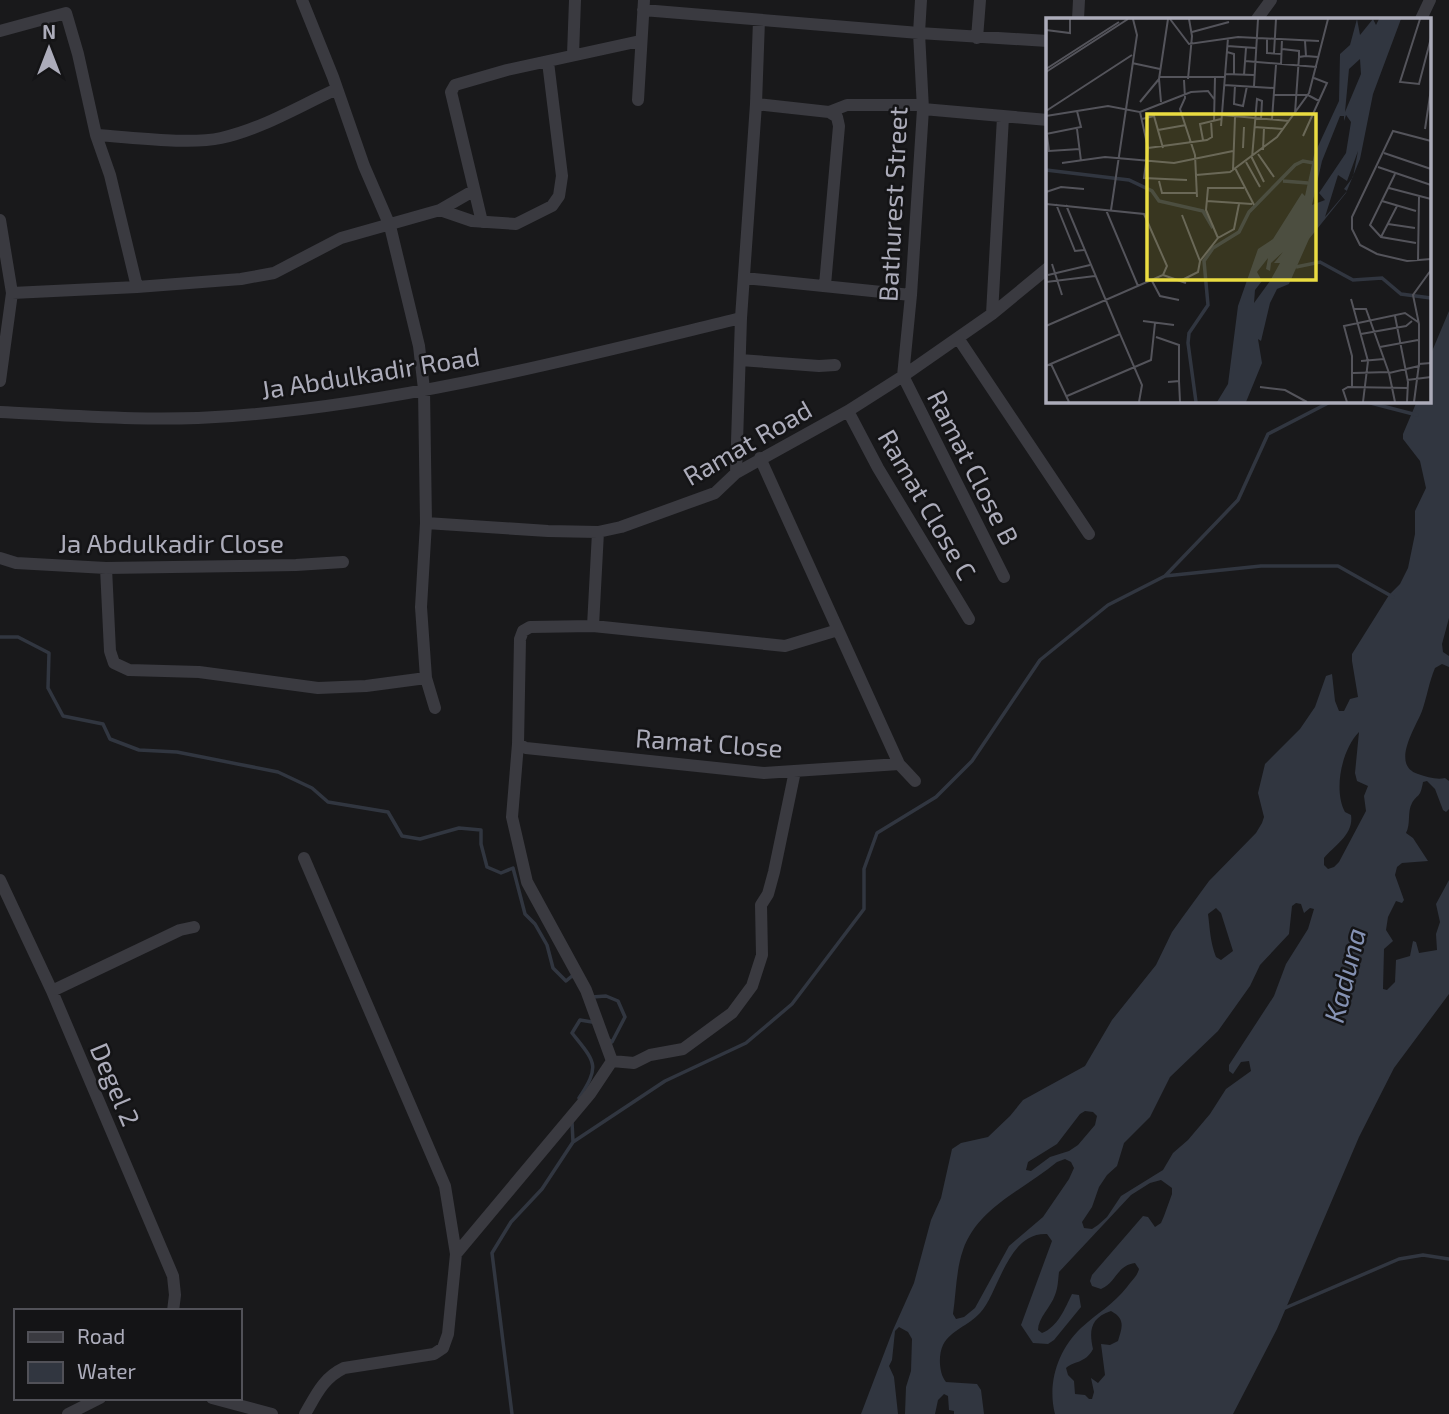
<svg xmlns="http://www.w3.org/2000/svg" width="1449" height="1414" viewBox="0 0 1449 1414" font-family="'Exo 2',sans-serif">
	<style>
		.water { fill: #313640; fill-rule: evenodd }
		.lines { fill: none; stroke-linecap: round; stroke-linejoin: round }
		.stream { stroke: #313640; stroke-width: 3.5 }
		.minor { stroke: #3a3a40; stroke-width: 12 }
		.labels { text-anchor: middle; dominant-baseline: central; stroke-width: 5; stroke-linejoin: round; paint-order: stroke }
		.street-label { font-size: 26px; fill: #acacba; stroke: #141416 }
		.water-label { font-size: 28px; font-style: italic; fill: #8592b3; stroke: #141416 }
		.inset-river { fill: none; stroke: #313640; stroke-width: 3.5 }
		.inset-road { fill: none; stroke: #54545b; stroke-width: 2 }
		.view { fill: #eadc41; fill-opacity: 0.15; stroke: #eadc41; stroke-width: 3.5 }
		.inset-edge { fill: none; stroke: #acacba; stroke-width: 3.5 }
	</style>
	<rect width="100%" height="100%" fill="#19191b"/>
	<path class="water" d="M1449,311V618L1442,644L1443,652L1449,656V667L1442,664L1435,668C1429,682 1427,697 1422,711C1416,727 1390,765 1418,774C1427,777 1437,780 1445,778L1449,781V809L1446,812L1443,810L1435,789L1427,781L1423,782C1420,799 1418,793 1412,803C1407,812 1411,824 1406,833L1413,838L1428,861L1402,863L1397,867L1395,875L1404,900L1402,903L1396,901L1388,917L1386,930L1393,941L1384,949L1383,989L1387,990L1395,982L1396,960L1410,956L1413,941L1416,942L1419,953L1437,950L1436,934L1440,922L1436,904L1449,880V994L1394,1068L1359,1137L1277,1329L1233,1414H1055C1047,1383 1058,1350 1081,1328C1096,1314 1114,1304 1127,1287C1131,1281 1137,1277 1139,1269L1135,1263C1117,1265 1116,1283 1101,1289L1092,1286L1090,1281L1092,1275L1143,1216L1148,1217L1155,1227L1161,1223L1164,1216L1172,1194V1188L1161,1180L1150,1183L1131,1195L1059,1272C1058,1280 1058,1288 1055,1295C1051,1307 1038,1318 1038,1330L1042,1333C1058,1327 1065,1308 1072,1294L1079,1295L1081,1307L1054,1340L1048,1344L1033,1343L1021,1325L1052,1241L1047,1234C1007,1232 999,1293 980,1313C968,1326 951,1330 943,1345C938,1355 939,1374 946,1382L977,1384L981,1390L984,1414H954V1411L949,1410L948,1396L944,1394L938,1400L935,1414H905L906,1387L911,1371L912,1339L908,1332L899,1327L895,1331L892,1360L889,1366L894,1377L898,1414H861L893,1330L914,1283L931,1220L941,1198L952,1149L961,1143L988,1137L1010,1116L1023,1100L1085,1066L1112,1020L1156,965L1172,932L1182,918L1209,881L1256,833L1262,823L1264,817L1258,793L1265,764L1300,729L1315,707L1326,676L1332,674L1335,701L1339,711H1344L1350,699L1358,697L1352,661V654L1389,595L1400,584L1408,568L1415,534V511L1426,488L1420,461L1403,439V434L1417,401H1430V356ZM1359,732L1355,773L1357,781L1368,786L1364,796L1366,811L1339,862L1334,867L1328,869L1324,865V858C1335,845 1354,834 1351,815L1345,812C1333,790 1342,749 1359,732ZM1296,903L1301,904L1304,913L1310,908L1314,909L1308,929L1286,964L1274,996L1229,1065V1071L1233,1074L1241,1062L1249,1061L1251,1071L1226,1089L1210,1114L1188,1140L1173,1153L1163,1170L1121,1196L1107,1217L1098,1225L1092,1229L1084,1228L1082,1222L1092,1207L1099,1187L1107,1175L1117,1166L1124,1143L1150,1117L1170,1077L1218,1031L1250,986L1260,965L1289,934L1292,906ZM1216,908L1221,913L1233,951L1221,960L1216,957C1210,942 1210,929 1208,914ZM1085,1111L1093,1112L1097,1116L1095,1125L1078,1145L1069,1151L1050,1157L1031,1171L1026,1170L1028,1162L1057,1144L1080,1114ZM1065,1159L1071,1162L1074,1168L1069,1179L1043,1217L1009,1246L975,1308L964,1317L956,1319L953,1314C956,1294 956,1270 963,1250C978,1207 1025,1189 1057,1162ZM1111,1311C1126,1319 1122,1328 1118,1341L1110,1345L1101,1344L1105,1375L1098,1383L1091,1378L1094,1392L1092,1399H1089L1085,1395L1075,1394L1074,1381L1068,1375L1066,1368C1074,1361 1086,1363 1093,1349C1089,1331 1090,1318 1111,1311Z"/>
	<g class="lines">
		<path class="stream" d="M1363,401L1417,415
			M1165,576L1261,566H1338L1393,597
			M0,637H18L49,653L48,688L63,716L103,724L110,739L139,750L177,752L278,772L312,788L328,802L388,812L402,836L420,839L459,828L481,830V844L487,867L501,873L513,868L525,914L535,924L547,945L553,968L566,981L572,976L574,977
			M592,997L606,996L618,1001L625,1017L612,1042L609,1040
			M579,1098C601,1065 595,1062 572,1033L580,1020L592,1022
			M572,1122L573,1142
			M1285,1308L1399,1259L1423,1255L1449,1259
			M512,1414L492,1253L511,1222L542,1189L573,1142L665,1081L746,1043L792,1004L864,909V869L877,833L936,797L972,761L1040,660L1108,605L1165,576L1238,500L1268,434L1332,401"/>
		<path class="minor" d="M302,0L333,77L364,166L390,226L419,346L424,389L426,523L421,607L426,678L435,708
			M921,0L919,33L923,109L911,295L903,376L1004,577
			M643,10L919,33L1048,41
			M1078,19L1079,0
			M1257,19L1271,0
			M1421,19L1430,0
			M0,31L66,13L78,54L96,135L110,175L137,287
			M977,38L980,0
			M573,55L575,0
			M638,100L644,0
			M756,104L829,112L837,117L839,126L825,285
			M923,109L1048,120
			M829,112L847,105H921
			M96,135C131,137 189,145 221,138C262,129 299,106 337,89
			M440,210L473,191
			M0,220L12,293L0,381
			M482,222L451,92L455,85L507,70L640,41
			M744,278L911,295
			M12,293L137,287L241,279L274,273L341,238L440,210L472,221L516,224L552,206L559,196L562,176L548,62
			M992,314L1003,117
			M958,338L1089,534
			M740,360L819,366L835,365
			M848,411L878,468L969,619
			M0,412C78,416 155,422 232,416C401,404 576,358 741,318
			M760,458L899,764L915,781
			M736,473L741,318L756,104L759,20
			M426,523L548,531L598,532L621,527L715,493L736,473L848,411L903,376L992,314L1048,268
			M0,558L16,563L106,568L296,565L343,562
			M106,568L110,651L114,663L129,670L199,672L318,688L366,686L426,678
			M593,626L598,532
			M518,744L526,748L764,773L899,764
			M304,858L445,1186L456,1254L448,1334L443,1348L434,1354L344,1368C323,1378 316,1395 305,1414
			M0,880L52,991L173,1276L175,1295L173,1311
			M52,991L180,930L194,927
			M612,1061L586,990L527,882L512,817L518,744L520,639L523,631L530,627L593,626L785,646L838,630
			M456,1254L590,1094L612,1061L634,1063L650,1055L683,1049L732,1013L752,986L762,955L761,905L768,894L774,872L795,771
			M212,1398L272,1414
			M68,1414L100,1398"/>
	</g>
	<g class="labels">
		<g class="street-label">
			<text transform="translate(892 204) rotate(-87)">Bathurest Street</text>
			<text transform="translate(370 372) rotate(-9)">Ja Abdulkadir Road</text>
			<text transform="translate(747 442) rotate(-30)">Ramat Road</text>
			<text transform="translate(974 467) rotate(63)">Ramat Close B</text>
			<text transform="translate(928 504) rotate(60)">Ramat Close C</text>
			<text x="171" y="542">Ja Abdulkadir Close</text>
			<text transform="translate(709 742) rotate(4)">Ramat Close</text>
			<text transform="translate(116 1084) rotate(67)">Degel 2</text>
		</g>
		<g class="water-label">
			<text transform="translate(1344 975) rotate(-76)">Kaduna</text>
		</g>
	</g>
	<g transform="translate(1046 18)">
		<rect width="385" height="385" fill="#19191b"/>
		<path d="M311,1L314,17L327,1L330,7L333,1H355L327,76L314,141L300,175L263,221L243,266L231,271L224,285L215,323L212,321L216,345L200,384H171L182,366L192,288L212,231L227,221L256,175L259,178L268,137L293,83L294,36L304,27ZM314,41L315,56L299,94L303,51ZM300,97L305,104L300,135L273,175L279,182L266,187L276,143L294,98H298V103ZM312,133L307,159L298,171L301,173L279,199L292,157L301,163ZM237,234L228,245H234L224,263L208,285L209,272L216,263L211,254L222,240L220,251L224,253L225,245Z" fill="#313640" fill-rule="evenodd"/>
		<path class="inset-river" d="M0,152L83,162L106,173L113,183L157,193L167,210M237,163L262,165M250,249L274,244L307,262L336,260L355,276L385,280M150,384L142,325L143,315L162,287L158,243L167,230L193,214L203,194L249,147L257,143L268,145"/>
		<path class="inset-road" d="M124,1L143,26L192,19L273,23M374,1L354,64L373,66L385,20M0,12L24,15V1M146,14L183,4M221,21V35L236,36M259,23L260,38L272,39M181,28L210,30M236,31L253,33V38M181,34L188,36V57M228,35L230,1M199,43L271,49M86,45L114,51M235,47L236,21M0,51L73,4M0,54L82,1M179,56L208,57M198,57L200,30M114,59H179M113,61L115,84M142,61L146,18L143,1M138,62L139,80L134,91L149,137L151,179M178,67L228,70M189,67L188,86L197,88L201,68M208,68L212,1M228,77H262L273,83M94,84L113,61L122,1M0,93L86,37M94,94L145,74L162,73L168,81M249,95L253,39L260,38M176,97L243,103M0,98L62,88L94,94L102,130L98,160L141,162M96,101L108,98L117,130M215,101L216,83L211,81L206,140L218,164M226,101L230,47M168,103L169,59M175,108L182,20M208,109L237,111M31,111L35,143M379,111L385,71M112,112L140,107M0,116L35,109L31,93M1,117L3,133L34,131M257,118L281,65L268,60M157,122L154,106L175,101M385,123L347,113L306,199V211L314,227L331,236L361,243L385,241M102,130L161,122L166,119L165,103M197,130L198,109M217,132L218,110M338,135L385,151M212,136L228,159M200,144L214,169M16,145L59,139L128,145L187,133M332,149L385,167M189,150L208,187M187,152L189,99M349,156L324,207L335,219L370,225M150,157L184,154L231,119L263,75L282,1M113,163L116,175H150M343,170L385,181M0,174L15,169L38,171M161,183L206,186M336,183L370,193M0,186L98,196L121,248L117,257L0,308M10,186L29,233L38,232M20,187L74,316M60,192L92,268M65,192L91,17L87,1M385,194V232M342,206L369,210M335,219L351,188M172,220L160,192L162,170H198M154,243L172,220L188,211L193,186M372,243L373,179M6,246L16,277M2,257L44,247M117,257L140,265M136,262L152,254L154,243L136,197M106,263L114,278L133,282M0,264L49,258M305,281L322,343L317,384M307,291H320L343,355M349,298L362,364L361,384M97,303L128,307M315,316L360,308L366,303M110,319L133,327V363L122,364M334,329L372,322M315,343L338,341M5,346L23,384M0,348L74,316L96,367L93,384M307,355L343,354M361,362L385,359M133,363L134,384M214,369L239,372L261,384M306,369V338L298,308L359,295L372,304M21,378L105,342L109,305M301,384L297,372L302,369L362,370M349,384L343,355L373,348V306L367,277L385,252M368,384L373,346L385,345"/>
		<path class="view" d="M101,96H270V262H101Z"/>
		<rect width="385" height="385" class="inset-edge"/>
	</g>
	<rect x="14" y="1309" width="228" height="91" fill="#141416" stroke="#515158" stroke-width="2"/>
	<rect x="28" y="1332" width="35" height="10" fill="#3a3a40" stroke="#515158" stroke-width="2"/>
	<text x="77" y="1344" font-size="21" fill="#acacba">Road</text>
	<rect x="28" y="1362" width="35" height="21" fill="#313640" stroke="#515158" stroke-width="2"/>
	<text x="77" y="1379" font-size="21" fill="#acacba">Water</text>
	<g transform="translate(49 49)" stroke="#141416" stroke-width="5" paint-order="stroke">
	<path d="M0-5L12 26L0 18L-12 26Z" fill="#acacba"/>
	<text y="-10" font-size="19" font-weight="bold" text-anchor="middle" fill="#acacba">N</text>
	</g>
</svg>
